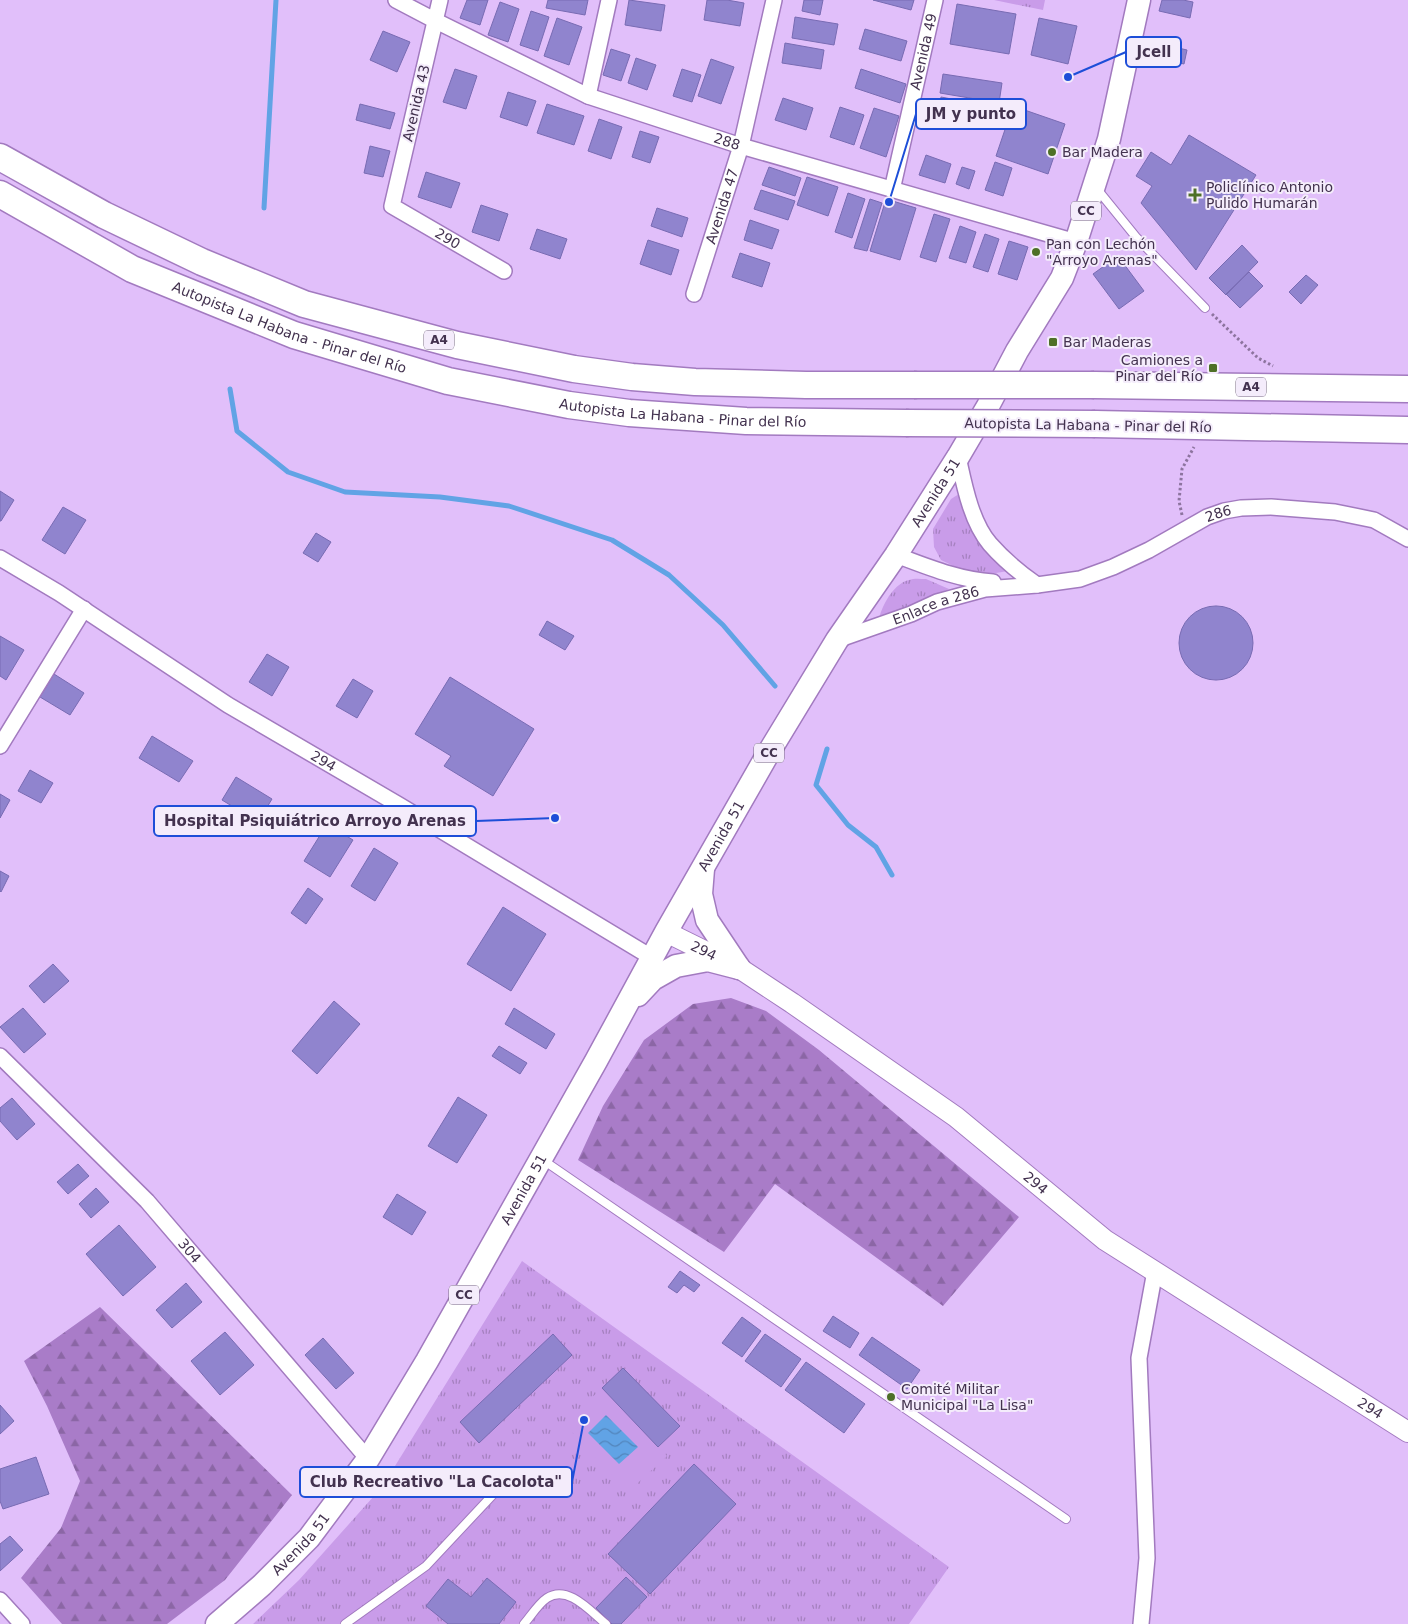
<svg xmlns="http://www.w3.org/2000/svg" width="1408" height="1624" viewBox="0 0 1408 1624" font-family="'DejaVu Sans',sans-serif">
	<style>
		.grass { fill: url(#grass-tufts) }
		.forest { fill: url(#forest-firs) }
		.garden { fill: #c99ce9 }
		.water { fill: url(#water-waves) }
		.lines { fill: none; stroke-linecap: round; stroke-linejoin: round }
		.stream { stroke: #61a3e5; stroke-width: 5 }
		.building { fill: #9084ce; stroke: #786bb3 }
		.lane-casing { stroke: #a27abf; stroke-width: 10 }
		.street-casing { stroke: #a27abf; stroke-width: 18 }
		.secondary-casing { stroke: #a27abf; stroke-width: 22 }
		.primary-casing { stroke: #a27abf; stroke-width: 25 }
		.highway-casing { stroke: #a27abf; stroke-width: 29 }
		.path { stroke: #8d749f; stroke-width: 3; stroke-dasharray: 2.5 2.5; stroke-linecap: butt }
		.lane { stroke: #fff; stroke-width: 8 }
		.street { stroke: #fff; stroke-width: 15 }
		.secondary { stroke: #fff; stroke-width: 20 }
		.primary { stroke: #fff; stroke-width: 22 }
		.highway { stroke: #fff; stroke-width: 26 }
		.highway-bridge-casing { stroke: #a27abf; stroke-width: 29; stroke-linecap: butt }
		.highway-bridge { stroke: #fff; stroke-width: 26 }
		.poi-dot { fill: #4e7027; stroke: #f4ecfb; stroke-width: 2 }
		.labels { text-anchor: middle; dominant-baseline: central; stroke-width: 4; stroke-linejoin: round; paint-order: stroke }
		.shield { fill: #f4ecfb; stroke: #786a83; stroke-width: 1 }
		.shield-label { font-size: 12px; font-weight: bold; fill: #43324f }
		.street-label { font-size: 14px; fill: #43324f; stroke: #f4ecfb }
		.poi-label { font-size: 14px; fill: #43324f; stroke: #f4ecfb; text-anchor: start }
		.leader { fill: none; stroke: #1d4ed8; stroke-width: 2 }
		.callout-dot { fill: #1d4ed8; stroke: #f4ecfb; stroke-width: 2 }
		.callout { fill: #f4ecfb; stroke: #1d4ed8; stroke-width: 2 }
		.callout-label { font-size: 15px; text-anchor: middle; font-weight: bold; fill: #43324f }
	</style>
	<defs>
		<pattern id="grass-tufts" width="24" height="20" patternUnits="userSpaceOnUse" patternTransform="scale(1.25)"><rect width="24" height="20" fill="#c99ce9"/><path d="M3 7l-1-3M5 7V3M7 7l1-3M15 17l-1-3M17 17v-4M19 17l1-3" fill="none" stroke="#a580bf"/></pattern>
		<pattern id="forest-firs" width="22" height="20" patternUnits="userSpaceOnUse" patternTransform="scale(1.25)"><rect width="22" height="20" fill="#a97cc8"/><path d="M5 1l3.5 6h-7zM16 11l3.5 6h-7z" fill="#8b66a5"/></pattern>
		<pattern id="water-waves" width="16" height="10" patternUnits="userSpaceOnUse" patternTransform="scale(1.25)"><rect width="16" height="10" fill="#61a3e5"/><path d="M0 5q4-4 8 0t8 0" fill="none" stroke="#5285bc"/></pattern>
	</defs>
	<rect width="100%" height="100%" fill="#e1bffa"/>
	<path class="grass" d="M994,0H1045L1043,10Z
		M959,494L974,533L985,550L1008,571L990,574L968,573L941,560L934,547L933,529L951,499Z
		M926,579L949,589L883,619L880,615C884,602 895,583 909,580C914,578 921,579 926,579Z
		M522,1261L949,1567L909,1624H253L299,1580L382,1487Z"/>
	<path class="forest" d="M731,998L766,1011L819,1050L1019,1217L943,1306L775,1184L724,1252L578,1160L603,1106L644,1040L693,1004Z
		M100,1307L292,1495L225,1580L167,1624H62L21,1578L61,1528L80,1481L47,1406L24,1361Z"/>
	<path class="garden" d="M602,1388L667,1456L628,1492L564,1424Z"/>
	<path class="water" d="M606,1415L638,1447L619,1464L588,1433Z"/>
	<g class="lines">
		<path class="stream" d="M264,208L276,0
			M230,389L237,431L288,472L345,492L440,497L509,506L612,540L669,575L723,625L775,686
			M827,749L816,785L848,825L876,847L892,875"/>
	</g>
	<path class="building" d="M467,0H488L480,25L460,18Z
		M548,0H588L585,15L546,8Z
		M629,0L665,5L661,31L625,25Z
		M707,0H727L744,3L740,26L704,20Z
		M804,0H823L820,15L802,11Z
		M873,0H914L911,10Z
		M1162,0H1183L1193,2L1190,18L1159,11Z
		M500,2L519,9L508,42L488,35Z
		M957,4L1016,14L1009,54L950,44Z
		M531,11L549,17L538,51L520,45Z
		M795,17L838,24L834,45L792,38Z
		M557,18L582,27L569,65L544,56Z
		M1039,18L1077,26L1068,64L1031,55Z
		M865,29L907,41L901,61L859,49Z
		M383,31L410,42L397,72L370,60Z
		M1153,42L1187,50L1184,64L1150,56Z
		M785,43L824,50L821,69L782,63Z
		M611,49L630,55L621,81L603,75Z
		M636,58L656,65L647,90L628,83Z
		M711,59L734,67L721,104L698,96Z
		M455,69L477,76L466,109L443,102Z
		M682,69L701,75L692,102L673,96Z
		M861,69L906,84L900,103L855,88Z
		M943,74L1002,83L999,103L940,93Z
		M508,92L536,101L527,126L500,117Z
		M941,97L988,106L984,125L938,116Z
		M783,98L813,108L806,130L775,120Z
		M360,104L395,113L390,129L356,120Z
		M547,104L584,116L574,145L537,133Z
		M1013,106L1065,124L1048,174L996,156Z
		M840,107L864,115L854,145L830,137Z
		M874,108L899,116L886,157L860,148Z
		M599,119L622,127L611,159L588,151Z
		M640,131L659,137L650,163L632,157Z
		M1189,135L1256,175L1196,270L1141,203L1152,186L1136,176L1151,152L1171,165Z
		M370,146L390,151L383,177L364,173Z
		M926,155L951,164L945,183L919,175Z
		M995,162L1012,168L1003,196L985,190Z
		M769,167L801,178L795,196L762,185Z
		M962,167L975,171L969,189L956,184Z
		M426,172L460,183L451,208L418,197Z
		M807,177L838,187L828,216L797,205Z
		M761,190L795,201L788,220L754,209Z
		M848,193L865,199L852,238L835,232Z
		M870,199L882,203L867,251L854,248Z
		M886,199L916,208L900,260L870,251Z
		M481,205L508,214L499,241L472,232Z
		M657,208L688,218L682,237L651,226Z
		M934,214L950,219L936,262L920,257Z
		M750,220L779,230L772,249L744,240Z
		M960,226L976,232L966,263L949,258Z
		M537,229L567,239L560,259L530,249Z
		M985,234L999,239L988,272L973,267Z
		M648,240L679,250L671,275L640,264Z
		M1009,241L1028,247L1017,280L998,274Z
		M1242,245L1258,262L1226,295L1209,278Z
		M740,253L770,263L762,287L732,277Z
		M1118,256L1144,291L1119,309L1093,274Z
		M1249,272L1263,286L1240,308L1226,294Z
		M1306,275L1318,285L1301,304L1289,292Z
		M0,491L14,500L1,521H0Z
		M63,507L86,520L65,554L42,540Z
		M316,533L331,542L318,562L303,553Z
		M1179 643a37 37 0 1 1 74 0a37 37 0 1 1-74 0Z
		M547,621L574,636L565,650L539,635Z
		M0,636L24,650L6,680L0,676Z
		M267,654L289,667L272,696L249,682Z
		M54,674L84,693L70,715L40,697Z
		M450,677L534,729L493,796L444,766L451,756L415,734Z
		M353,679L373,691L357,718L336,706Z
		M152,736L193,761L179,782L139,758Z
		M30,770L53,783L41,803L18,791Z
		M236,777L272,799L258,822L222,800Z
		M0,794L10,800L0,818Z
		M327,824L353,840L330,877L304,861Z
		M374,848L398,863L375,901L351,886Z
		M0,871L9,876L1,892L0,891Z
		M308,888L323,899L306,924L291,913Z
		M503,907L546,934L511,991L467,964Z
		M53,964L69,981L44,1003L29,986Z
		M334,1001L360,1024L317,1074L292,1051Z
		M23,1008L46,1034L24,1053L0,1027Z
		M514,1008L555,1034L546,1049L505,1024Z
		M499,1046L527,1063L520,1074L492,1056Z
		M458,1097L487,1115L457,1163L428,1146Z
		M12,1098L35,1124L17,1140L0,1121V1108Z
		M78,1164L89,1176L68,1194L57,1182Z
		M96,1188L109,1202L91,1218L79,1204Z
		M397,1194L426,1212L412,1235L383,1217Z
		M119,1225L156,1267L123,1296L86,1254Z
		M680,1271L700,1285L694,1292L684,1285L677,1293L668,1287Z
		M186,1283L202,1302L172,1328L156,1310Z
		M833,1316L859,1333L850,1348L823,1331Z
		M742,1317L761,1331L742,1357L722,1343Z
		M225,1332L254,1365L220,1395L191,1361Z
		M553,1334L572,1355L479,1443L460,1422Z
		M765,1334L801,1359L781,1387L745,1361Z
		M872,1337L920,1370L907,1389L859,1355Z
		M323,1338L354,1373L336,1389L305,1355Z
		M806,1362L865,1404L844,1433L785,1390Z
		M623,1368L680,1426L658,1447L602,1388Z
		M0,1405L14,1421L0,1434Z
		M36,1457L49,1494L3,1509L0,1501V1469Z
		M694,1464L736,1504L650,1594L608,1554Z
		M10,1536L23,1550L0,1571V1544Z
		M626,1577L647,1597L621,1624H612L596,1608Z
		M487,1578L516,1602L499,1624H448L426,1606L448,1579L471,1597Z"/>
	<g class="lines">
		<g class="lane-casing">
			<path id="lane" d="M1097,189L1136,237L1205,308
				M543,1160L1066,1519
				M345,1624L426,1566L501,1486
				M524,1624C531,1616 538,1604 547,1598C568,1584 591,1612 606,1624"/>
		</g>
		<g class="street-casing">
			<g id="street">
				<path id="s1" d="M396,0L436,21L588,96L741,146L1076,242"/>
				<path id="s2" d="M440,0L392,206L504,271"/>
				<path d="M588,96L609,0"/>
				<path id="s3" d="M892,190L935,0"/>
				<path id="s4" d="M694,294L741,146L774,0"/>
				<path d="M958,457C964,484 971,522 990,544C1004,560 1020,573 1037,585"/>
				<path d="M896,555C928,567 959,580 993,582"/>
				<path id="s5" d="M0,558L59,593L228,705L399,805L651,957"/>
				<path id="s6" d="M837,640L911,614L937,602L985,589L1037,585L1080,579L1113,567L1149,550L1207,517L1224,511L1241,508L1271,507L1335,512L1374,520L1408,539"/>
				<path d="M0,746L84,609"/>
				<path id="s7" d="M0,1056L147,1201L368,1459"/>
				<path d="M0,1600L22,1624"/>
				<path d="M1141,1624L1147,1558L1139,1358L1155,1271"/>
			</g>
		</g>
		<g class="secondary-casing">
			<g id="secondary">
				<path id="s8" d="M666,932L739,968L792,1003L956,1117L1105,1240L1408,1432"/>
			</g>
		</g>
		<g class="primary-casing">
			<g id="primary">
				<path d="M703,869L701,894L707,920L739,968"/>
				<path d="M638,995L653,979L676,966L708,960L739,968"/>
				<path id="s9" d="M217,1624L262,1585L309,1538L368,1459L427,1361L596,1061L666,932L769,752L837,640L896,555L958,457L988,406L1017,351L1062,278L1076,242L1109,139L1139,0"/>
			</g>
		</g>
		<g class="highway-casing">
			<g id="highway">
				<path d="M0,157L104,215L202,262L304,304L457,345L574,369L632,377L695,382L806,385H914"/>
				<path id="s10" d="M0,194L132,269L294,335L448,381L569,405L629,413L746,421L906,423"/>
				<path d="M1094,385L1408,389"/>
				<path d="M1095,424L1408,430"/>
			</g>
		</g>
		<path class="path" d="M1212,314L1258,358L1273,366
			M1182,515L1179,501L1182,469L1194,447"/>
		<use href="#lane" class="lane"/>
		<use href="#street" class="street"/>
		<use href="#secondary" class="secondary"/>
		<use href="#primary" class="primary"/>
		<use href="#highway" class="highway"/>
		<g class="highway-bridge-casing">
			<path id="highway-bridge" d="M914,385H1094
				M906,423L1095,424"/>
		</g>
		<use href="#highway-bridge" class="highway-bridge"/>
	</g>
	<g class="poi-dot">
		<circle cx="1052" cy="152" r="5"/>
		<path d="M1192.5 187.5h5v5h5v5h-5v5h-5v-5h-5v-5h5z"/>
		<circle cx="1036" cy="252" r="5"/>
		<rect x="1048" y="337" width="10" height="10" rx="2.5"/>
		<rect x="1208" y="363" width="10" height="10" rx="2.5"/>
		<circle cx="891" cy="1397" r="5"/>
	</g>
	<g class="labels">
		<g class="shield">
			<rect x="1071" y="201.5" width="30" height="19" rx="4"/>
			<rect x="424" y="330.5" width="30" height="19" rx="4"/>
			<rect x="1236" y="377.5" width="30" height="19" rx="4"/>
			<rect x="754" y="743.5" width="30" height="19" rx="4"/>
			<rect x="449" y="1285.5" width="30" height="19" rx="4"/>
		</g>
		<g class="shield-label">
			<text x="1086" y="211">CC</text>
			<text x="439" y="340">A4</text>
			<text x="1251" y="387">A4</text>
			<text x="769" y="753">CC</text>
			<text x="464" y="1295">CC</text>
		</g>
		<g class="street-label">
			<text stroke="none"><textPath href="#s3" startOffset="142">Avenida 49</textPath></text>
			<text transform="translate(416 103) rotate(-77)">Avenida 43</text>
			<text stroke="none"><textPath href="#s1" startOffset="361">288</textPath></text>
			<text stroke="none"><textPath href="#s4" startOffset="92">Avenida 47</textPath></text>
			<text stroke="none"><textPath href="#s2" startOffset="276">290</textPath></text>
			<text stroke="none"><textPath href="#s10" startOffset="320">Autopista La Habana - Pinar del Río</textPath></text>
			<text stroke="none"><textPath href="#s10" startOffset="725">Autopista La Habana - Pinar del Río</textPath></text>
			<text transform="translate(1088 425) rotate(1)">Autopista La Habana - Pinar del Río</text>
			<text stroke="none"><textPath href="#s9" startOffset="1346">Avenida 51</textPath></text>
			<text stroke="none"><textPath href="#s6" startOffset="406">286</textPath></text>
			<text stroke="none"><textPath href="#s6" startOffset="105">Enlace a 286</textPath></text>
			<text stroke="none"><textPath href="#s5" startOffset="382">294</textPath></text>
			<text stroke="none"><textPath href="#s9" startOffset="941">Avenida 51</textPath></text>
			<text stroke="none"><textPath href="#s8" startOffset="42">294</textPath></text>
			<text stroke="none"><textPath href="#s8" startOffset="448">294</textPath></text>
			<text stroke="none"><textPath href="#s9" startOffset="536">Avenida 51</textPath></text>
			<text stroke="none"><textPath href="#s7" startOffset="272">304</textPath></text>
			<text stroke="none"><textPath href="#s8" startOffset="852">294</textPath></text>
			<text stroke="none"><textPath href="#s9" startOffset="116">Avenida 51</textPath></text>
		</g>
		<g class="poi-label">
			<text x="1062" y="152">Bar Madera</text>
			<text x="1206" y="187">Policlínico Antonio<tspan x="1206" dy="16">Pulido Humarán</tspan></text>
			<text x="1046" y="244">Pan con Lechón<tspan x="1046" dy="16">"Arroyo Arenas"</tspan></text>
			<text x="1063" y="342">Bar Maderas</text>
			<text x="1203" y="360" text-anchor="end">Camiones a<tspan x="1203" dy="16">Pinar del Río</tspan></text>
			<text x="901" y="1389">Comité Militar<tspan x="901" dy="16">Municipal "La Lisa"</tspan></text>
		</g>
	</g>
	<path class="leader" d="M1068 77L1126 52M889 202L916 114M555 818L476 821M584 1420L572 1482"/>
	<g class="callout-dot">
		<circle cx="1068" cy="77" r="5"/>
		<circle cx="889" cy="202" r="5"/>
		<circle cx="555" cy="818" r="5"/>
		<circle cx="584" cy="1420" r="5"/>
	</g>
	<g class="callout">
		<rect x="1126" y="37" width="55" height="30" rx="5"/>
		<rect x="916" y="99" width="110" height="30" rx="5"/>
		<rect x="154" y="806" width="322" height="30" rx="5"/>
		<rect x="300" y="1467" width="272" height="30" rx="5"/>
	</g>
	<g class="callout-label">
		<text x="1154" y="57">Jcell</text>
		<text x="971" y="119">JM y punto</text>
		<text x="315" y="826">Hospital Psiquiátrico Arroyo Arenas</text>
		<text x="436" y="1487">Club Recreativo "La Cacolota"</text>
	</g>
</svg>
